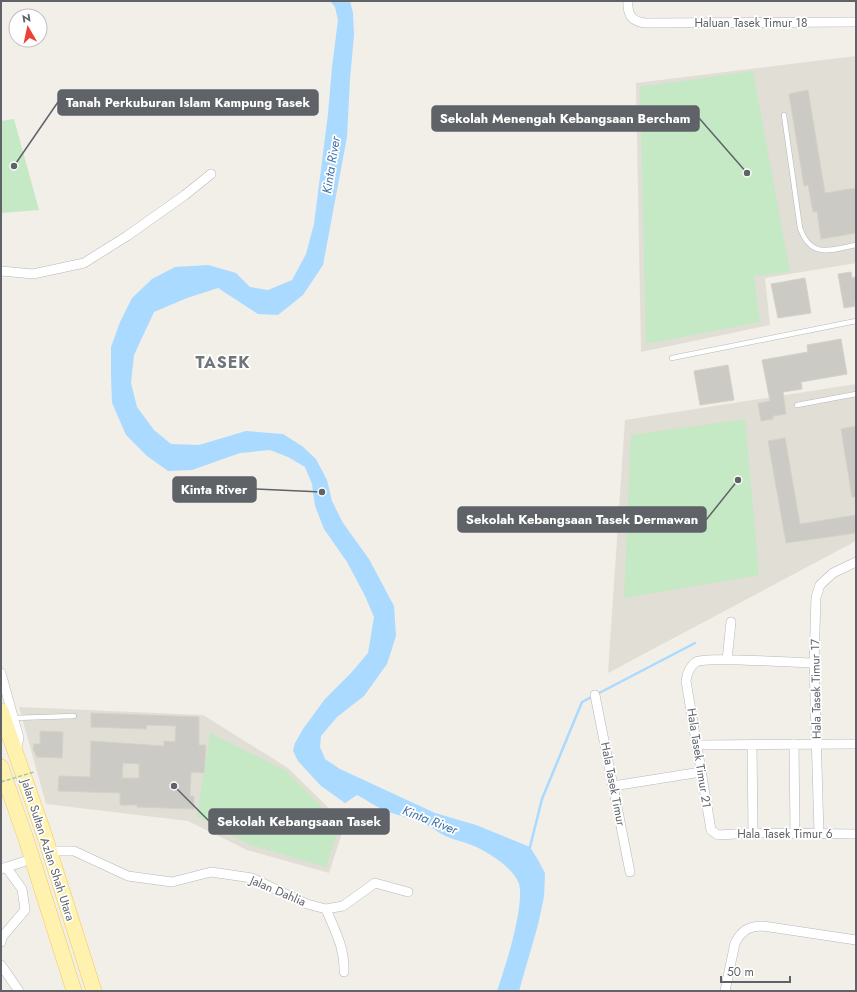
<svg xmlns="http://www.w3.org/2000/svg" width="857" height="992" viewBox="0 0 857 992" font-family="Jost,sans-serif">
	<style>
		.education { fill: #e1ded6 }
		.green { fill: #c5e8c5 }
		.water { fill: #aadaff }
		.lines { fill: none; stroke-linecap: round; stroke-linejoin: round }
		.stream { stroke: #aadaff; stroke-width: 2.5 }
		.building { fill: #cccac5; stroke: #d6d1c6; fill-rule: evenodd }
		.lane-casing { stroke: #b5b8bc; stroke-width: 5.5 }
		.street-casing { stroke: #b5b8bc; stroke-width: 10 }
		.primary-casing { stroke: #f2c960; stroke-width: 16 }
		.lane { stroke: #fff; stroke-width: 4.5 }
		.street { stroke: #fff; stroke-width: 9 }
		.primary { stroke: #fff2af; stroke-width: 15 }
		.path-bridge { stroke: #9cc7a9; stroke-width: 1.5; stroke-dasharray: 4 2; stroke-linecap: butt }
		.labels { text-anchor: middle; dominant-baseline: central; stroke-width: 3.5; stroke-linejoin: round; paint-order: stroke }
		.street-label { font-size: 12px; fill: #5f6368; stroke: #fff }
		.water-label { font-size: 13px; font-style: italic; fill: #4174aa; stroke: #fff }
		.district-label { font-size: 16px; font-weight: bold; letter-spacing: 1px; fill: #70757a; stroke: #fff }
		.leader { fill: none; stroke: #5f6368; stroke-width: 1.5 }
		.callout-dot { fill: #5f6368; stroke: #fff; stroke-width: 1.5 }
		.callout { fill: #5f6368; stroke: #5f6368; stroke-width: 1.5 }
		.callout-label { font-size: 13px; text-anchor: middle; font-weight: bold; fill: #fff }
	</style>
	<rect width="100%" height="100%" fill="#f1efe8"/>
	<path class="education" d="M856,56V263L765,278L770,325L641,352L636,83Z
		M856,384V541L608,673L625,420Z
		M19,707L203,715L288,768L345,824L329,873L247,850L188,821L46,804Z"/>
	<path class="green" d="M753,71L790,272L754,276L760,322L646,344L640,87Z
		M14,119L39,210L1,213V121Z
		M745,419L759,575L624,598L631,435Z
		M210,733L286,771L340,825L326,867L248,844L197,816Z"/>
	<path class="water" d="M330,1H350L353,13L354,35L350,79L347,137L323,265L303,295L278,315L258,314L218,288L187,298L154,312L134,355L131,383L137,407L154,430L171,444L199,445L246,431L283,434L302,446L316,459L327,480L332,501L343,523L369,559L394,606L396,636L387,664L364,696L337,717L321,736L320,747L325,759L340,769L435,813L476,825L530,847L538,860L545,873L544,897L538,925L519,991H497C505,968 525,906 519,884C515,869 488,852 474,846C465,842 454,840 445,836C439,833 433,828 427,825C414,819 400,816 386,811C376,807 367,800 357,795L345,803L321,786L298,761L293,751L295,743L303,729L325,699L351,673L368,653L374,617L365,596L347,562L324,529L315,506L312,484L305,467L288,457L270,450L240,453L192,470L168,471L147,456L126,435L112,403L111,376V347L120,322L132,298L152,279L175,267L208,265L236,273L250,287L268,290L292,280L306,254L314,224L328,114L332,67L338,20L335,7Z"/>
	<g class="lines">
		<path class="stream" d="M530,847L542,799L582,702L695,643"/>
	</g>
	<path class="building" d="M808,90L825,193L856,188V233L821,239L817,211L813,212L808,185L804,186L789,94Z
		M851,272L852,278L856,277V302H854L855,306L844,308L838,274Z
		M805,278L811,313L778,318L771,284Z
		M841,339L847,374L801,382L802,389L783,392L786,414L773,416V419L761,421L758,403L770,401L762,360L808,352L807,345Z
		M728,365L734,400L700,405L694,371Z
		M856,426V497H852L841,429Z
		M785,438L800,524L856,515V533L786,543L768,441Z
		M91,713L199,717V745H206L204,773L191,772L190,796H194V809L137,807V805H120V793L58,791L59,776L90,777L91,741L164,746V741L175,742L176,726L147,725L146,729L91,727ZM123,763L139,764V778H122Z
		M40,731L63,732L62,758L37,757L33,749L34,744H40Z"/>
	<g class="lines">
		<g class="lane-casing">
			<path id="lane" d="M784,115L800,228C811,259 830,250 856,245
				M672,358L856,321
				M797,405L856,394
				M14,718L74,716"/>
		</g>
		<g class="street-casing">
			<path id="street" d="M628,1C627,15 632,22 646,23L856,22
				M1,271L33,274L84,263L127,236L185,195L211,174
				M727,660L731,622
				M814,663C795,663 707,656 696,662C689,667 687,673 686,681L711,830L718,835L753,833L856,834
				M1,673L19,738L16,751
				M595,695L630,872
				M752,744L753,833
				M794,744L795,834
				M698,745L856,744
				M613,786L701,772
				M819,834L814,663L816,597L820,585L833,573L856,562
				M49,851H74L128,876L172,882L211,872L252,878L307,904L326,909L343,906L375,883L408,892
				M1,869L32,859
				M326,909C335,931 345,948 344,972
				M1,942L2,937L25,910L22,889L6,867
				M1,965L19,991
				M725,991L735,943C742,930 749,926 763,926L856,940"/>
		</g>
		<g class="primary-casing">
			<path id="primary" d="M1,711L45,837L94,991
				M1,767L26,839L74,991"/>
		</g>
		<use href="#lane" class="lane"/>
		<use href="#street" class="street"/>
		<use href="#primary" class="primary"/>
		<path class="path-bridge" d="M1,782L34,772"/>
	</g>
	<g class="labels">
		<g class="street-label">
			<text x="751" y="23">Haluan Tasek Timur 18</text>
			<text transform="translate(816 689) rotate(-91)">Hala Tasek Timur 17</text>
			<text transform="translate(699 758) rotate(81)">Hala Tasek Timur 21</text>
			<text transform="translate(613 784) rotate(79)">Hala Tasek Timur</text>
			<text x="785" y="834">Hala Tasek Timur 6</text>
			<text transform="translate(48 850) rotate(72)">Jalan Sultan Azlan Shah Utara</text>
			<text transform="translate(278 891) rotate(23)">Jalan Dahlia</text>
		</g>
		<g class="water-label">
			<text transform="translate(331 165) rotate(-81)">Kinta River</text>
			<text transform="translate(430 820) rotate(21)">Kinta River</text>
		</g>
		<g class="district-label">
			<text x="223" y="362">TASEK</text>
		</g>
	</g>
	<path class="leader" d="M14 166L58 102M747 173L699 118M322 492L256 489M738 480L706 520M174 786L209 821"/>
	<g class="callout-dot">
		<circle cx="14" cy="166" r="4"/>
		<circle cx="747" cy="173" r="4"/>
		<circle cx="322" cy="492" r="4"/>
		<circle cx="738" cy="480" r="4"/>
		<circle cx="174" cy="786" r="4"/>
	</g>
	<g class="callout">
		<rect x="58" y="90" width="260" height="25" rx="4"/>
		<rect x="432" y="106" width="267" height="25" rx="4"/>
		<rect x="173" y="477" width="83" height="25" rx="4"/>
		<rect x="458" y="507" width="248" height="25" rx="4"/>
		<rect x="209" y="809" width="180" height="25" rx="4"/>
	</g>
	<g class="callout-label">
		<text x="188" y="107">Tanah Perkuburan Islam Kampung Tasek</text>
		<text x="565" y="123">Sekolah Menengah Kebangsaan Bercham</text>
		<text x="214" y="494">Kinta River</text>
		<text x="582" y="524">Sekolah Kebangsaan Tasek Dermawan</text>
		<text x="299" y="826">Sekolah Kebangsaan Tasek</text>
	</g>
	<rect width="857" height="992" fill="none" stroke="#5f6368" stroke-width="4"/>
	<g transform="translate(28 28) rotate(351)"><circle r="19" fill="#ffffff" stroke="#bfc1c3"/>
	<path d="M0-3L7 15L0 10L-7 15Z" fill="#ea4335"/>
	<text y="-6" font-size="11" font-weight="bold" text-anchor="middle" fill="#5f6368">N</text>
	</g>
	<path d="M721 976v6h69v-6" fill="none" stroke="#5f6368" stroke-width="2"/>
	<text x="727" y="976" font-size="12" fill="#5f6368" stroke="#ffffff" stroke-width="3" paint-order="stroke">50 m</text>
</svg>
